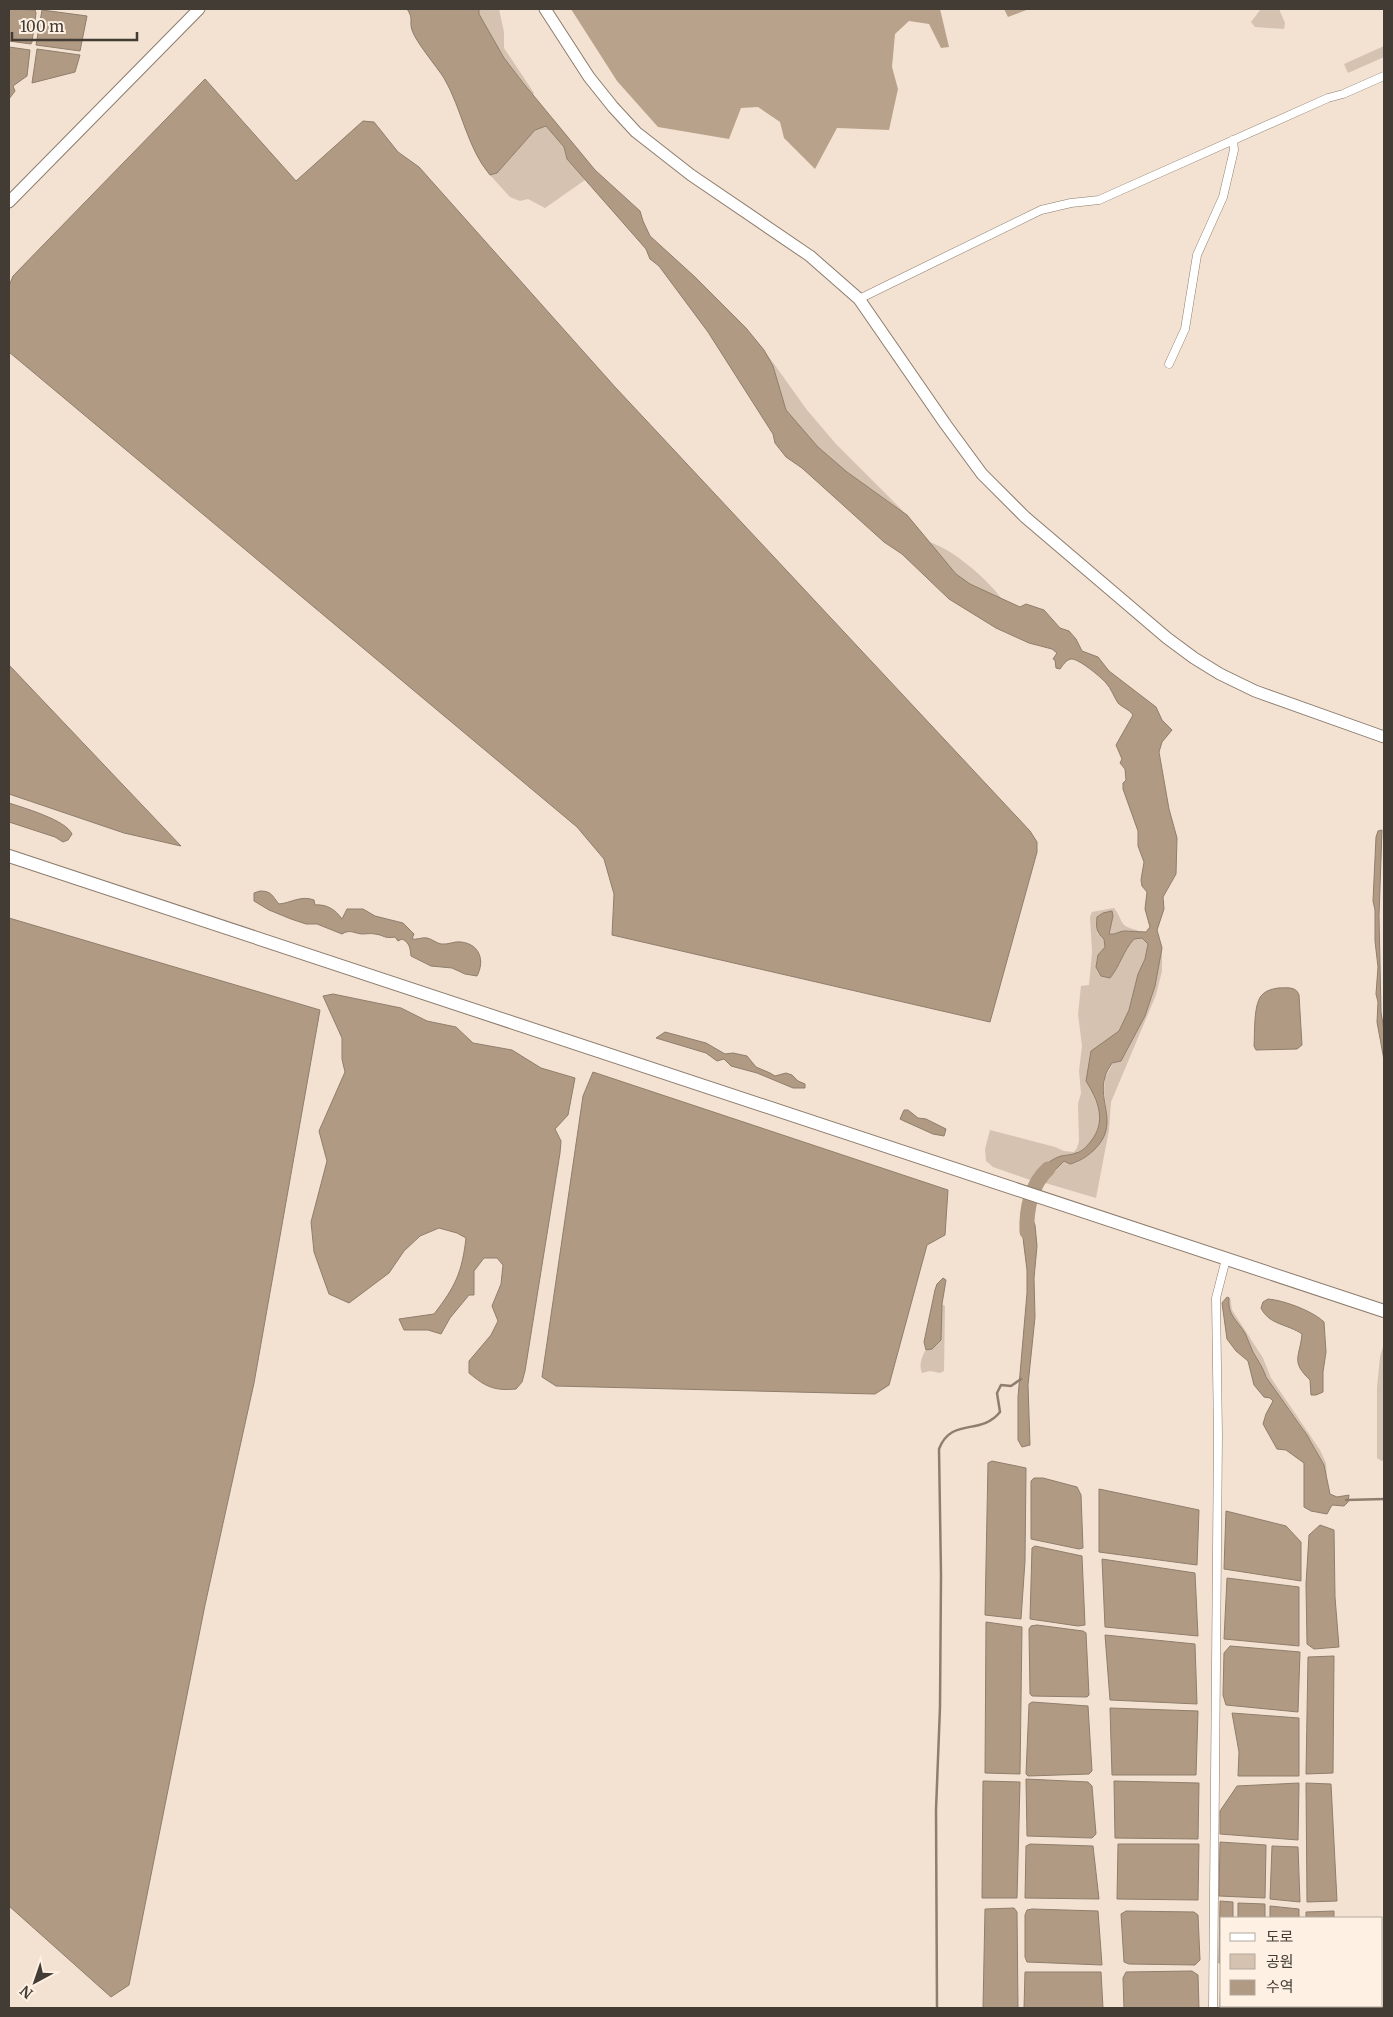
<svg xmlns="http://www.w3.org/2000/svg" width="1393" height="2017" viewBox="0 0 1393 2017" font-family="Merriweather,'Noto Sans KR',serif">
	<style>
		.green { fill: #d5c2b0 }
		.forest { fill: #b9a28b }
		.water { fill: #b09a83; stroke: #8f7e6c }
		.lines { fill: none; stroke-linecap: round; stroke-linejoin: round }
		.stream { stroke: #8f7e6c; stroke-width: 2.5 }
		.river { stroke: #b09a83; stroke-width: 15 }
		.minor-casing { stroke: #8c7c6d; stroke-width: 9 }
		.secondary-casing { stroke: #8c7c6d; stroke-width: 13 }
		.primary-casing { stroke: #8c7c6d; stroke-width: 14 }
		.minor { stroke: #fff; stroke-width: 8 }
		.secondary { stroke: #fff; stroke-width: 11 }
		.primary { stroke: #fff; stroke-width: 12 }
	</style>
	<rect width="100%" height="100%" fill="#f3e2d1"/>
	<path class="green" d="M479,9H499L504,32V48L534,93L533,95L504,58L479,14Z
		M1261,9H1279L1285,23L1284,29L1255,27L1251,22Z
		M1384,46V57L1348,73L1344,64Z
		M546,126L564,147L567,159L585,180L545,208L528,199L520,201L510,197L490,175L497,173L535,130Z
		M764,350L807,410L836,444L905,513L847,472L818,447L786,410L773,366Z
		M929,542C953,549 987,579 1002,599L970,584L956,574Z
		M1114,908C1124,921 1118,926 1137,930L1138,933L1124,931L1115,935L1108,934L1113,917L1097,933L1104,939L1105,947L1098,955L1101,976L1110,978C1120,966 1123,951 1134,939L1142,938L1148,944L1145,959L1138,974L1129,1010L1119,1031L1091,1051C1092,1064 1090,1077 1092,1090C1094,1100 1101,1108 1100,1119C1098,1132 1090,1149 1077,1153C1072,1155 1066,1155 1062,1156C1050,1159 1038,1170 1033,1181L993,1167L986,1161L985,1149L990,1130L1055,1147L1064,1151L1074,1152L1077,1148L1079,1141L1078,1104L1081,1093L1079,1071L1082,1046L1078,1014L1081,986L1089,985L1092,952L1090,917L1092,912Z
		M1162,948V971L1156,995L1111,1102L1109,1130L1096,1198L1042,1182L1064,1161L1070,1164L1077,1163L1087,1156L1107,1115L1104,1090L1105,1078L1155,986Z
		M1230,1297L1232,1310L1263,1358L1271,1378L1320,1450L1326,1463L1327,1477C1317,1440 1287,1408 1266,1377C1263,1367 1258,1361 1253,1352C1250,1347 1248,1340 1245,1334C1239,1323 1221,1311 1230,1297Z
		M942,1304L945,1306L944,1371L940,1373L930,1371L922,1373C919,1365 921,1359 925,1351L932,1349L941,1340Z
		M1384,1343V1459L1382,1461L1377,1458V1388L1380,1357Z"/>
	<path class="forest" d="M571,9H940L949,47L941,48L929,24L909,21L895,34L892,67L898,89L889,130L837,128L815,169L784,138L780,122L758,107L741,108L729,139L658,127L617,81Z
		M1004,9H1029L1008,17Z"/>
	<path class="water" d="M9,9L35,10L36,13L32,42L31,44L9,41Z
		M407,9H479V14L504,58L524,84L595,170L640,211L643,221L650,236L695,277L746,328L764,350L773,366L786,410L818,447L847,472L907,515L956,574L970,584L1020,607L1026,604L1044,610L1060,628L1069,631L1076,639L1082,651L1098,657L1109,671L1156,707L1162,720L1172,730L1162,742L1159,752L1169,809L1177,838L1176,874L1163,897L1164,909L1157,930L1162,948L1155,986L1145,1016L1121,1061L1112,1063C1110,1067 1106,1072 1105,1077C1097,1102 1121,1125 1093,1151C1086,1157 1079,1162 1070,1164L1064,1161L1040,1185L1033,1181C1037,1171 1050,1159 1061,1156C1066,1155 1072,1155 1076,1153C1082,1152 1088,1145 1091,1141C1107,1121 1098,1100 1086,1081L1091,1051L1119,1031L1129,1010L1138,974L1145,959L1148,944L1142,938L1134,939C1123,951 1120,966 1110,978L1101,976L1096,967L1098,955L1105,947L1104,939C1096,932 1096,927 1097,917L1103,913L1112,911L1113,916L1109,934C1116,935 1119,931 1125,931C1132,931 1139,932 1146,932L1150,927L1145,909L1147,892L1142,886L1141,880L1144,862L1138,846V831L1123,789V783L1126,780L1125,769L1120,763L1122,759L1116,745L1133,715C1129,709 1123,708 1118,703C1114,697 1111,688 1106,683C1101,677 1078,658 1071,659C1066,660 1063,665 1060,669L1056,668L1055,660L1053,659L1057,653L1052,649L1029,643L996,628L949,599L902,554L884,542L802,468L786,457L775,443L773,434L708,332L659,266L650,259L646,249L567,159L564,147L546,126L535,130L497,173L490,175C467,148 462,109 444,78C437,67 415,41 412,30C409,21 414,19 407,9Z
		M42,10L87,16L80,51L36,45Z
		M9,47L30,50L27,76L13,86L15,91L9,99Z
		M37,49L80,55L75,72L32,83Z
		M205,79L296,181L363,121L374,122L398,152L419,167L615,387L1030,831L1037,842V852L990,1022L612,935L614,894L604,859L577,827L9,352V286L13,276Z
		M9,665L181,846L124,833L9,794Z
		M9,803C24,808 66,820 72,834L68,840L63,842L55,837L9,822Z
		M1382,830L1379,916L1381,1012L1384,1030V1060L1377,1022L1378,1002L1376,994L1378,967L1375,941V910L1373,901L1376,837L1378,831Z
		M260,891C272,891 272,896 279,904C291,903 301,895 314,900L315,905C326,904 335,909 342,919L347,909H363L375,916L403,923L414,934L412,939C417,940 422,937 427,938C432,939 436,943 441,944C448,945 454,941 461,942C480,944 485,961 477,976L465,974L452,968L431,966L411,956C410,948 410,943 402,939L398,941L395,937C384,939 384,935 375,934C370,933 366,934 362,934C353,933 350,929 342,934L317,924H306L291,919L269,910L254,901V893Z
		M9,918L320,1010L254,1383L205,1605L129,1985L111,1997L9,1906Z
		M1278,988C1287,988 1296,986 1299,995L1302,1045L1297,1049L1256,1050L1254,1046C1255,1033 1253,1002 1263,994C1267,990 1273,989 1278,988Z
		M333,994L401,1008L427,1021L456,1027L473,1043L512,1050L541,1068L575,1078L568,1115L555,1129L561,1141L560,1153L525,1371L522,1382L516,1389C494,1391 486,1387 469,1373V1361L491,1335L498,1321L492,1306L501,1284L503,1265L497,1258H484L474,1271V1295H469L450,1318L441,1334L428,1330H404L399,1319L434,1314C455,1287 462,1273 466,1238L457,1233L439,1228L420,1236L404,1251L389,1273L349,1303L329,1294L314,1252L311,1222L327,1161L319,1131L345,1072L342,1059V1038L323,996Z
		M665,1032L706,1043L725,1054L733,1053L747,1056L756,1067L770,1073L775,1076L786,1073L792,1075L798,1081L805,1084V1088H793L757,1073L731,1066L724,1059L717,1061L706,1053L656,1038Z
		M593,1072L948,1190L945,1235L927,1245L889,1385L875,1394L556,1386L542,1377L583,1096Z
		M904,1110H908L918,1118L926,1119L946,1129L944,1136L933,1134L904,1121L900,1119Z
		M1024,1212L1030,1213L1035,1225L1037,1246L1034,1278L1035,1317L1028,1385L1030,1445L1022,1447L1018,1440V1397L1027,1293V1270L1021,1222Z
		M943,1278L946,1280L942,1304L941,1340L932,1349L926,1350L924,1342L935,1290L937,1284Z
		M1227,1297L1229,1298C1227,1315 1237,1320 1245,1333C1248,1339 1250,1346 1253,1352C1258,1361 1263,1367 1266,1377L1307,1435L1324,1465L1330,1494L1337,1497L1349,1495L1348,1502L1344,1506L1332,1505L1327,1514L1311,1511L1304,1507V1463L1286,1450L1277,1449L1263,1424L1266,1414L1273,1401L1270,1398L1264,1397L1254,1385L1248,1361L1236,1351L1227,1339L1222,1303Z
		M1268,1299C1283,1300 1313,1311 1324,1322L1326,1352L1323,1372V1392L1316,1395H1311L1310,1380C1290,1361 1300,1357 1302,1334C1288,1324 1269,1325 1261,1308L1263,1302Z
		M992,1461L1026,1468L1025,1561L1021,1619L985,1615L988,1463Z
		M1034,1478H1043L1077,1487L1081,1495L1083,1548L1079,1549L1031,1539V1481Z
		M1099,1489L1199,1510L1197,1565L1099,1552Z
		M1226,1511L1286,1526L1301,1542V1581L1224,1569Z
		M1320,1525L1334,1530L1335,1597L1339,1647L1314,1649L1307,1644L1306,1584L1309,1535Z
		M1035,1546L1082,1556L1085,1625L1078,1626L1030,1619L1032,1548Z
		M1102,1559L1195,1573L1198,1636L1105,1627Z
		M1227,1578L1299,1587V1646L1224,1639Z
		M986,1622L1022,1627L1020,1774L985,1773Z
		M1037,1625L1083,1631L1086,1633L1089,1695L1087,1697L1032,1696L1030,1694L1029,1629L1031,1626Z
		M1105,1635L1195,1644L1197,1704L1110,1700Z
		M1230,1646L1300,1652L1298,1712L1226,1705L1223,1695L1224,1653Z
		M1334,1656L1333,1773L1306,1774L1308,1657Z
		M1032,1702L1088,1706L1092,1771L1089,1774L1028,1776L1026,1774L1029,1704Z
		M1110,1708L1198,1711L1196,1775H1112Z
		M1232,1713L1299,1718V1776H1238L1239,1752Z
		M1026,1779L1088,1782L1092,1786L1096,1834L1092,1838L1027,1836Z
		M983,1781L1020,1782L1017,1898H982Z
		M1114,1781L1199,1783L1198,1839L1115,1838Z
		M1299,1783L1298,1840L1220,1834V1811L1237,1786Z
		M1306,1783L1331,1784L1337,1901L1307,1902Z
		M1220,1842L1266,1845L1265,1898L1219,1896Z
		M1030,1844L1093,1846L1099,1899L1025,1898L1026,1846Z
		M1118,1844H1199L1198,1900L1117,1899Z
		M1272,1846L1298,1847L1300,1902L1270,1899Z
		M1220,1901L1233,1902V1918H1222V1963H1219Z
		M1238,1903L1265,1904V1918H1238Z
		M1270,1906L1299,1909V1918H1270Z
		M1014,1908L1017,1912L1018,2008H983L985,1909Z
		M1032,1909L1098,1911L1102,1965L1027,1962L1025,1957V1915L1027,1910Z
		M1126,1911L1194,1912L1198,1915L1200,1960L1195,1965L1129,1964L1124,1962L1121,1914Z
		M1334,1911V1918H1306V1912Z
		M1221,1968L1222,2006H1264V2008H1220Z
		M1192,1971L1198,1975L1199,2008H1124L1123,1978L1126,1972Z
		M1025,1972H1101L1103,2008H1024Z"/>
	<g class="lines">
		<path class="stream" d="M1346,1500L1384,1499
			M937,2008L936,1810L940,1707L941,1575L939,1449C951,1417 981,1436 1000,1412L997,1393L1001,1385L1011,1386L1021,1379"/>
		<path class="river" d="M1027,1232C1026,1210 1031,1184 1048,1169"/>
		<g class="minor-casing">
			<path id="minor" d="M859,299L1041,210L1071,203L1099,200L1328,98L1343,94L1384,76
				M1169,364L1185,329L1197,255L1223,197L1234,150L1233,140
				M1213,2008L1218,1435L1216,1298L1226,1259"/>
		</g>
		<g class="secondary-casing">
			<path id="secondary" d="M545,9L589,77L613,107L636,132L691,175L810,256L859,299L946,425L982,474L1025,517L1167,638L1194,658L1220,674L1255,691L1384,737
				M9,202L199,9"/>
		</g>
		<g class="primary-casing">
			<path id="primary" d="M9,856L1384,1311"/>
		</g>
		<use href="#minor" class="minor"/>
		<use href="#secondary" class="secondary"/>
		<use href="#primary" class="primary"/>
	</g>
	<rect width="1393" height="2017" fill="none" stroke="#423c35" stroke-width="20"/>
	<rect x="1220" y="1917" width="162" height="90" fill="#fef0e2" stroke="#b3a89d"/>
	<rect x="1230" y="1933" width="25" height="8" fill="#ffffff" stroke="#b3a89d"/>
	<text x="1266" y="1942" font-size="15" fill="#423c35">도로</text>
	<rect x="1230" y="1954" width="25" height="15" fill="#d5c2b0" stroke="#b3a89d"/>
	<text x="1266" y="1967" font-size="15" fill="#423c35">공원</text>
	<rect x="1230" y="1980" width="25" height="15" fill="#b09a83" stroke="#b3a89d"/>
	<text x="1266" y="1992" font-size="15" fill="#423c35">수역</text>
	<g transform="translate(35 1982) rotate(220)" stroke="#fef0e2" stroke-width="4" paint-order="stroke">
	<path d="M0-4L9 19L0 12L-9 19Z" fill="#423c35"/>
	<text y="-8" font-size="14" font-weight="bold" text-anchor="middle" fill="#423c35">N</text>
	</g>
	<path d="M12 32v8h125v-8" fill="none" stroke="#423c35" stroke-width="2.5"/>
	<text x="20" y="32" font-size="15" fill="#423c35" stroke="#fef0e2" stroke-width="4" paint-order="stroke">100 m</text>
</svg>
